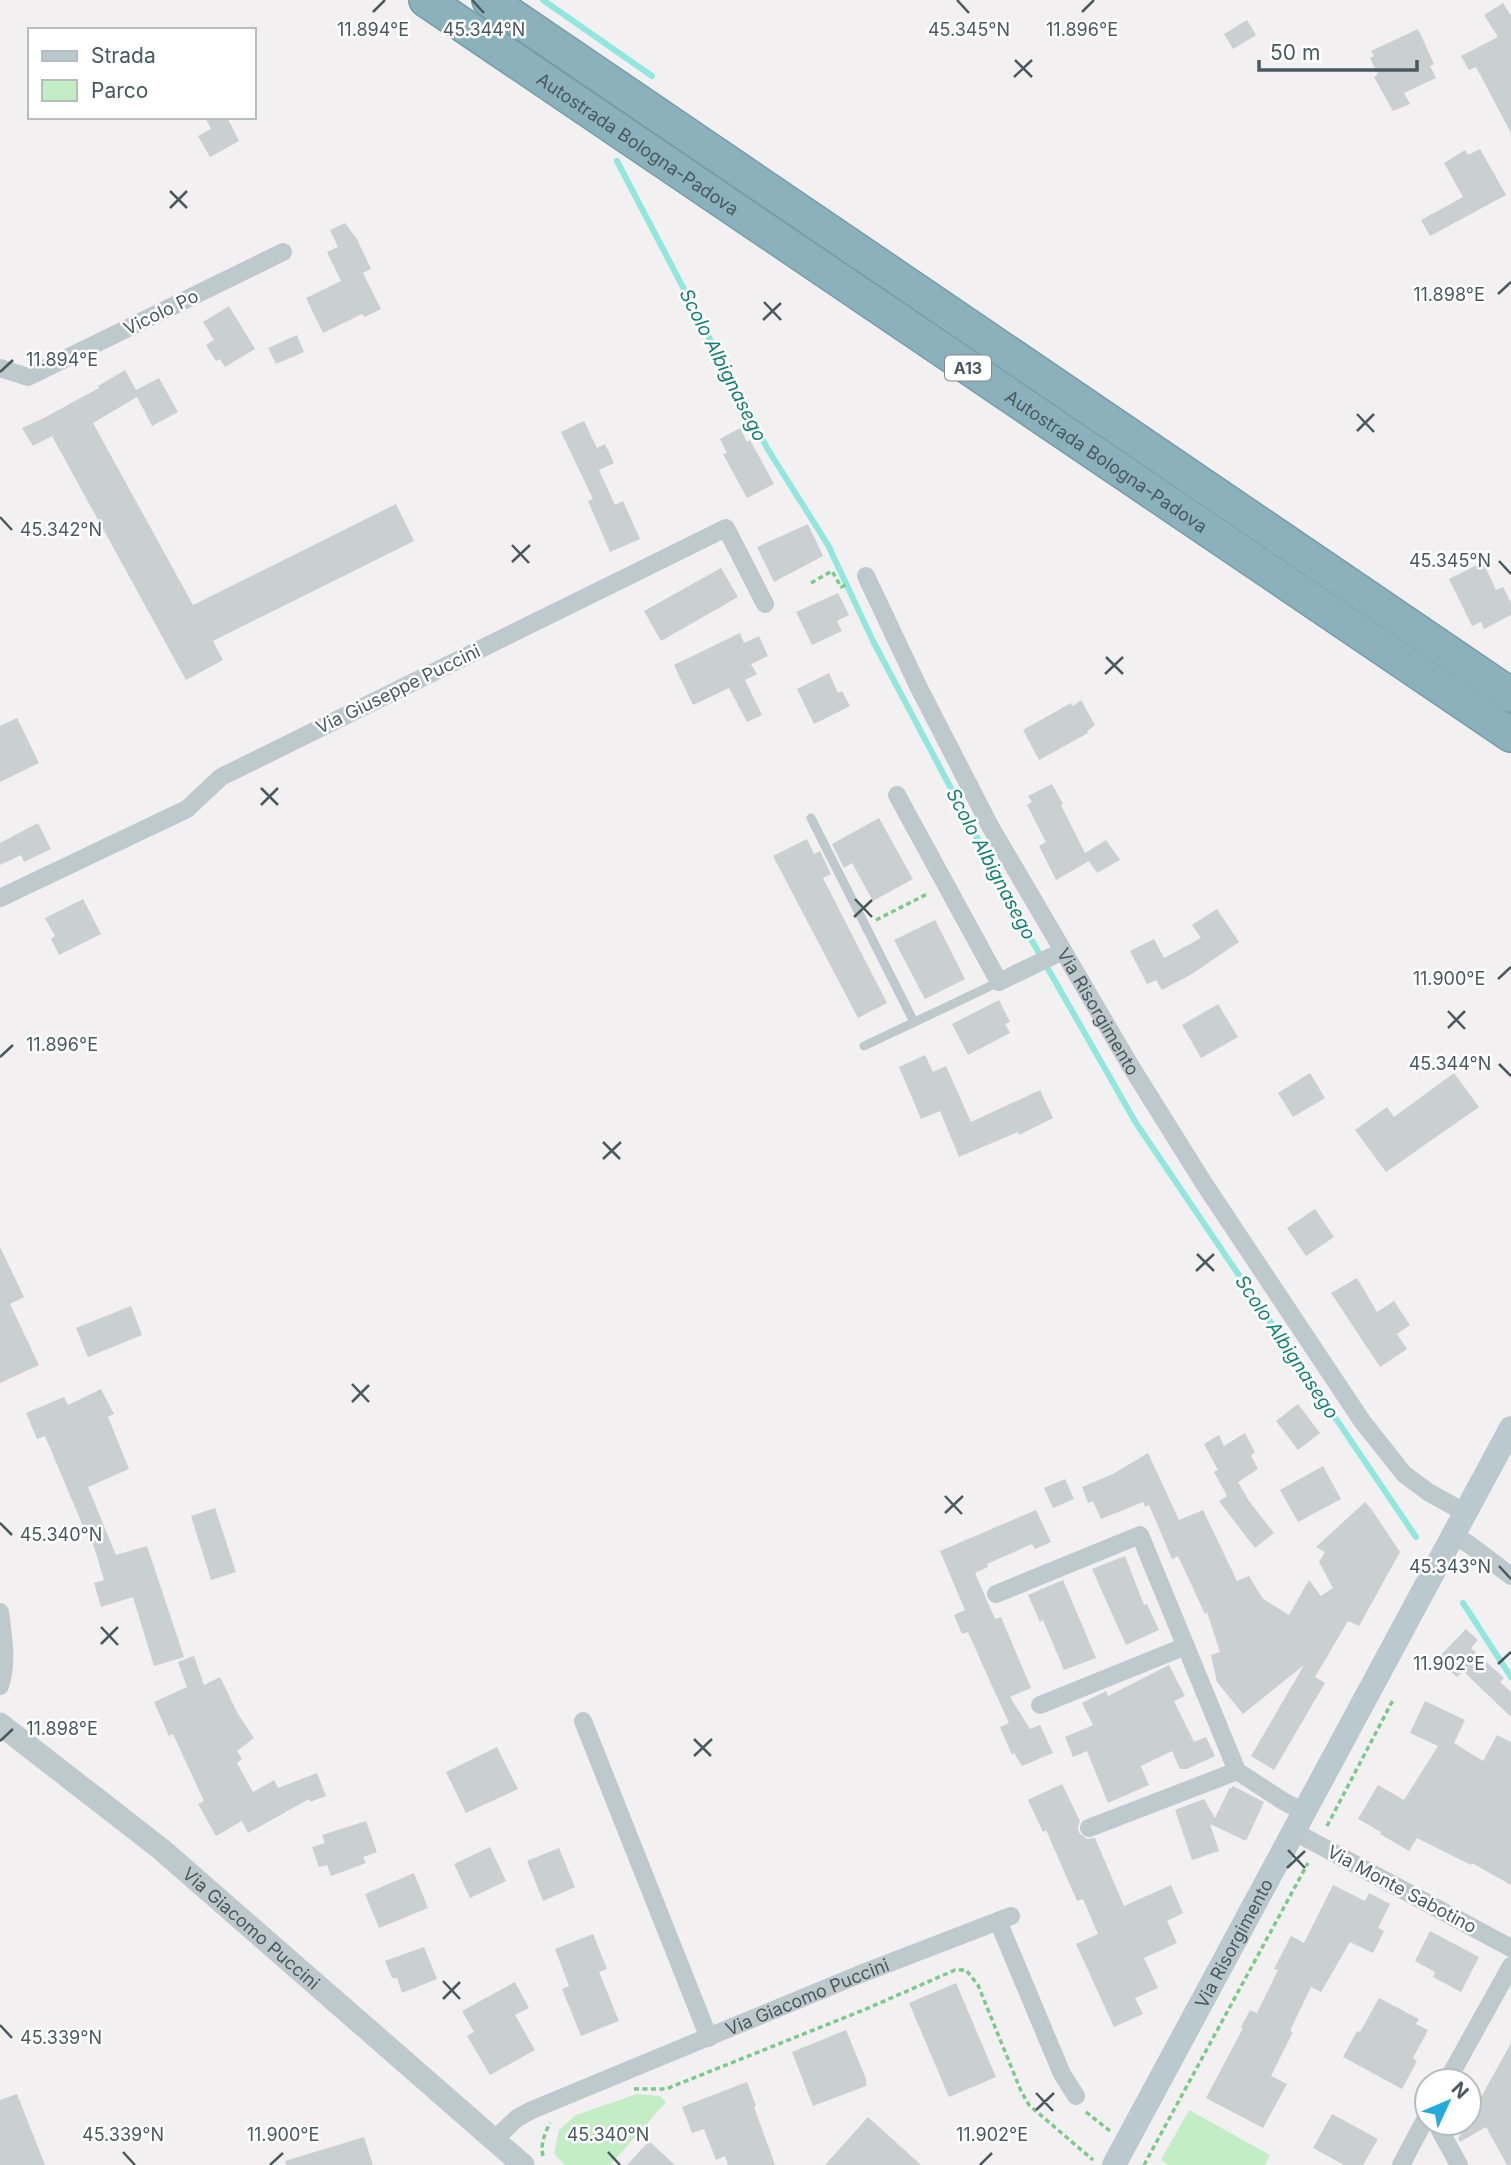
<svg xmlns="http://www.w3.org/2000/svg" width="1511" height="2165" viewBox="0 0 1511 2165" font-family="Inter,sans-serif">
	<style>
		.green { fill: #c2edc5 }
		.lines { fill: none; stroke-linecap: round; stroke-linejoin: round }
		.stream { stroke: #91e7de; stroke-width: 6 }
		.building { fill: #cacfd2 }
		.motorway-casing { stroke: #769da7; stroke-width: 36 }
		.path { stroke: #7bc98b; stroke-width: 3.5; stroke-dasharray: 5 3.5; stroke-linecap: butt }
		.service { stroke: #bdc9cc; stroke-width: 9 }
		.minor { stroke: #bdc9cc; stroke-width: 18 }
		.tertiary { stroke: #bdc9cc; stroke-width: 23 }
		.secondary { stroke: #bac9ce; stroke-width: 24 }
		.motorway { stroke: #8bb2bc; stroke-width: 33 }
		.ticks { fill: none; stroke: #49595d; stroke-width: 2.5 }
		.labels { text-anchor: middle; dominant-baseline: central; stroke-width: 5; stroke-linejoin: round; paint-order: stroke }
		.shield { fill: #fff; stroke: #808b8e; stroke-width: 2 }
		.shield-label { font-size: 16px; font-weight: bold; fill: #49595d }
		.street-label { font-size: 18px; fill: #49595d; stroke: #fff }
		.water-label { font-size: 19px; font-style: italic; fill: #147f74; stroke: #fff }
		.ticks-label { font-size: 18px; text-anchor: middle; fill: #49595d; stroke: #fff; stroke-width: 5; stroke-linejoin: round; paint-order: stroke }
	</style>
	<rect width="100%" height="100%" fill="#f2f0f1"/>
	<path class="green" d="M637,2094L660,2096L666,2102L610,2165H565L554,2154L559,2130L576,2115Z
		M1189,2110L1270,2155L1265,2165H1169L1161,2160Z"/>
	<g class="lines">
		<path class="stream" d="M543,0L652,76
			M617,161L767,448L828,545L873,641L1027,932L1136,1123L1416,1537
			M1463,1603L1511,1677"/>
	</g>
	<path class="building" d="M1503,3L1511,16V133L1476,67L1469,70L1461,56L1498,37L1484,15Z
		M1247,20L1256,35L1233,49L1224,34Z
		M1418,29L1434,64L1430,66L1436,78L1404,93L1410,104L1393,111L1374,77L1378,74L1370,58L1374,56L1371,51Z
		M205,117H227L239,141L210,157L198,136L211,129Z
		M1480,149L1506,195L1430,236L1421,220L1463,197L1444,163L1465,150L1468,155Z
		M345,223L357,239L371,269L363,273L381,309L365,317L362,314L323,333L306,298L341,281L327,252L338,247L330,230Z
		M229,306L255,349L225,367L220,359L216,361L206,345L214,340L203,322Z
		M297,335L304,352L276,364L268,348Z
		M125,370L136,390L159,378L178,412L152,426L137,397L93,423L193,605L396,504L414,541L213,641L223,660L186,680L52,436L33,446L22,428L42,419L99,388L98,386Z
		M584,421L597,448L605,444L614,463L599,470L615,505L623,501L640,539L610,552L588,501L593,499L561,432Z
		M740,428L747,442L750,440L774,484L747,498L723,454L727,453L720,439Z
		M808,524L823,556L774,582L757,547Z
		M1483,562L1496,590L1503,587L1511,603V615L1484,629L1481,622L1472,626L1449,579Z
		M721,568L738,597L661,641L644,611Z
		M838,593L849,615L837,621L842,631L812,645L796,612Z
		M740,633L744,643L759,636L768,656L751,664L757,674L745,680L762,715L747,722L729,688L693,705L674,665Z
		M829,673L838,693L842,691L850,706L814,724L797,689Z
		M1081,700L1095,725L1087,731L1088,733L1039,760L1023,730L1071,703L1073,706Z
		M17,718L39,763L0,782V726Z
		M1052,784L1063,804L1061,805L1085,853L1106,840L1120,860L1097,873L1089,861L1056,880L1039,846L1046,842L1027,805L1032,802L1028,796Z
		M879,818L913,879L873,901L852,863L844,868L832,844Z
		M38,823L51,849L24,862L21,855L0,865V843Z
		M807,839L814,854L820,851L831,874L823,878L887,1003L858,1018L773,856Z
		M83,899L101,934L59,955L51,939L55,936L45,918Z
		M1217,909L1239,942L1192,974L1162,990L1156,980L1147,984L1130,951L1154,939L1164,958L1201,938L1192,925Z
		M935,920L965,979L925,999L894,940Z
		M999,1000L1010,1022L1005,1024L1010,1033L968,1055L952,1024Z
		M1218,1004L1238,1037L1201,1058L1182,1025Z
		M925,1055L933,1072L946,1066L971,1122L1040,1090L1053,1118L1019,1135L1018,1132L959,1157L940,1111L921,1119L899,1067Z
		M1310,1073L1325,1098L1293,1117L1278,1093Z
		M1454,1073L1479,1107L1386,1172L1355,1130L1387,1107L1394,1117Z
		M1315,1209L1334,1237L1306,1256L1287,1228Z
		M0,1247L24,1297L10,1304L39,1365L0,1383Z
		M1357,1278L1377,1312L1394,1301L1410,1325L1397,1334L1407,1349L1380,1367L1331,1293Z
		M131,1306L142,1335L88,1357L76,1328Z
		M101,1389L114,1414L108,1417L129,1469L88,1487L116,1555L147,1546L184,1657L154,1666L133,1597L101,1607L94,1583L104,1580L91,1537L88,1538L45,1436L37,1439L26,1413L64,1397L68,1405Z
		M1298,1404L1320,1433L1298,1450L1276,1421Z
		M1245,1433L1255,1452L1251,1456L1258,1469L1238,1482L1249,1501L1274,1533L1255,1548L1219,1501L1227,1496L1214,1472L1218,1470L1204,1444L1219,1435L1224,1446Z
		M1148,1453L1179,1520L1203,1510L1237,1581L1249,1576L1263,1599L1289,1615L1309,1580L1321,1596L1333,1588L1319,1562L1325,1552L1316,1547L1365,1502L1372,1510L1400,1552L1359,1626L1348,1621L1315,1677L1325,1683L1274,1770L1251,1756L1304,1665L1243,1714L1217,1682L1211,1655L1220,1652L1207,1612L1205,1614L1178,1556L1172,1559L1149,1505L1145,1507L1143,1502L1101,1519L1093,1501L1088,1503L1082,1487L1113,1474Z
		M1323,1466L1341,1499L1298,1522L1280,1490Z
		M1065,1479L1074,1499L1053,1508L1044,1488Z
		M215,1508L236,1572L211,1580L191,1516Z
		M1036,1510L1051,1542L1035,1549L1032,1544L987,1564L988,1567L975,1573L995,1619L1001,1617L1031,1688L1010,1697L1030,1729L1040,1725L1053,1753L1022,1766L1014,1753L1012,1755L1000,1727L1009,1723L983,1666L968,1632L962,1634L954,1615L965,1610L940,1551Z
		M1125,1556L1144,1605L1147,1604L1159,1630L1126,1645L1092,1569Z
		M1063,1580L1096,1658L1064,1670L1043,1620L1040,1622L1028,1595Z
		M1466,1629L1478,1640L1471,1648L1504,1678L1500,1682L1511,1692V1717L1463,1671L1457,1677L1437,1659Z
		M194,1656L204,1685L220,1677L238,1714L254,1738L237,1751L242,1759L237,1763L253,1792L274,1780L278,1788L317,1773L326,1796L310,1802L309,1799L248,1833L242,1821L216,1836L198,1804L204,1801L173,1734L169,1736L154,1702L187,1687L178,1662Z
		M1169,1665L1185,1696L1174,1701L1194,1742L1206,1737L1215,1756L1187,1769H1180L1172,1751L1141,1766L1149,1785L1108,1803L1087,1751L1073,1757L1065,1737L1093,1725L1082,1703L1106,1691L1108,1696Z
		M1425,1701L1465,1720L1454,1743L1483,1761L1497,1735L1511,1742V1885L1472,1863L1471,1865L1417,1838L1409,1851L1380,1834L1381,1832L1358,1819L1378,1785L1404,1800L1438,1746L1410,1733Z
		M497,1747L518,1789L466,1813L446,1772Z
		M1062,1784L1080,1821L1078,1827L1079,1833L1087,1839L1095,1838L1124,1906L1171,1885L1183,1913L1167,1921L1177,1943L1144,1958L1158,1988L1135,1998L1143,2014L1114,2027L1076,1944L1098,1934L1083,1899L1077,1901L1046,1830L1043,1832L1028,1800Z
		M1233,1786L1264,1802L1246,1841L1210,1824L1219,1851L1192,1860L1175,1810L1204,1799L1215,1818L1230,1787L1231,1789Z
		M366,1821L377,1852L363,1857L366,1863L331,1876L327,1865L319,1867L312,1847L325,1843L322,1835Z
		M490,1847L506,1881L470,1898L454,1864Z
		M559,1848L575,1887L543,1901L527,1861Z
		M414,1873L428,1908L379,1928L365,1894Z
		M1333,1885L1365,1901L1369,1893L1390,1904L1378,1928L1384,1931L1373,1953L1350,1942L1321,1992L1311,1987L1290,2031L1293,2032L1271,2076L1287,2084L1263,2128L1206,2098L1243,2028L1241,2027L1250,2010L1257,2013L1278,1970L1274,1969L1291,1936L1304,1943Z
		M1430,1931L1479,1957L1461,1992L1433,1977L1435,1972L1415,1961Z
		M593,1934L607,1969L599,1972L619,2021L581,2036L562,1989L569,1986L555,1949Z
		M424,1947L437,1979L402,1993L397,1978H392L385,1961Z
		M515,1982L529,2008L515,2015L535,2050L490,2075L467,2036L474,2032L462,2011Z
		M956,1983L996,2077L949,2097L909,2003Z
		M1379,1998L1419,2019L1416,2024L1428,2030L1413,2058L1417,2061L1402,2089L1343,2057L1357,2031L1360,2032Z
		M846,2030L866,2079V2086L813,2106L792,2052Z
		M1511,2043V2165H1507L1486,2127L1460,2142L1458,2139L1467,2123H1469V2119Z
		M747,2082L756,2106L754,2107L775,2165H728L725,2156L716,2160L704,2129L692,2133L682,2107Z
		M17,2094L45,2165H0V2100Z
		M1332,2114L1378,2139L1363,2165H1344L1313,2148Z
		M868,2117L921,2165H825Z
		M364,2137L373,2165H286L285,2161Z
		M649,2141L675,2165H627Z"/>
	<g class="lines">
		<g class="motorway-casing">
			<g id="motorway">
				<path id="s5" d="M426,0L1511,735"/>
				<path d="M489,0L1511,695"/>
			</g>
		</g>
		<path class="path" d="M811,583L832,571L841,587L848,584
			M876,920L929,893
			M1327,1826L1393,1700
			M634,2089H666L866,2009L955,1970H966L978,1985L1021,2091L1029,2105L1093,2160
			M1086,2112L1110,2131
			M543,2156C540,2144 545,2133 550,2123
			M1144,2165L1308,1863"/>
		<path class="service" d="M811,818L914,1022
			M864,1046L999,982"/>
		<g class="minor">
			<path d="M0,368L28,377L283,252"/>
			<path id="s1" d="M866,576L918,686L990,826L1130,1065L1203,1182L1362,1421L1404,1474L1428,1492L1466,1513"/>
			<path d="M897,795L999,982L1063,951"/>
			<path d="M0,898L187,809L221,777L726,528L765,604"/>
			<path d="M1454,1535L1470,1545L1511,1576"/>
			<path d="M996,1594L1140,1535L1237,1771L1283,1801L1304,1812"/>
			<path d="M0,1612C3,1636 8,1662 0,1686"/>
			<path d="M1040,1705L1186,1646"/>
			<path d="M583,1721L709,2038"/>
			<path d="M1089,1828L1237,1771"/>
			<path d="M1293,1831L1511,1948"/>
			<path d="M998,1921L1062,2074L1076,2096"/>
			<path d="M1447,2081L1511,1966"/>
			<path d="M1436,2123L1459,2165"/>
			<path id="s2" d="M495,2139L517,2118L532,2110L858,1975L1011,1916"/>
			<path d="M1401,2165L1427,2116"/>
		</g>
		<path class="tertiary" id="s3" d="M0,1724L161,1849L523,2165"/>
		<path class="secondary" id="s4" d="M1114,2165L1511,1428"/>
		<use href="#motorway" class="motorway"/>
	</g>
	<path class="ticks" d="M472,0L484,13M957,0L969,13M373,12L385,0M1082,12L1094,0M1015,60L1032,77M1014,77L1032,60M170,191L187,208M170,208L187,191M1498,294L1511,282M764,302L781,320M763,320L781,303M0,372L13,360M1357,414L1374,432M1357,431L1374,414M0,517L12,530M512,545L529,563M1499,561L1511,574M512,562L530,545M1106,657L1123,674M1105,674L1123,657M261,788L278,805M261,805L278,788M855,899L872,917M854,917L872,900M1498,979L1511,967M1448,1011L1465,1029M1448,1028L1465,1011M0,1057L13,1045M1499,1064L1511,1076M603,1142L620,1159M603,1159L621,1142M1197,1254L1214,1271M1196,1271L1214,1254M352,1384L369,1402M352,1402L369,1385M945,1496L962,1514M945,1513L963,1496M0,1523L12,1535M1499,1566L1511,1579M101,1627L118,1645M101,1644L118,1627M1498,1664L1511,1652M694,1739L711,1756M0,1741L13,1729M694,1756L712,1739M1288,1850L1305,1868M1287,1868L1305,1851M443,1981L460,1999M443,1999L460,1982M0,2025L12,2038M1036,2093L1053,2111M1036,2110L1054,2093M123,2152L135,2165M608,2152L620,2165M270,2165L283,2153M980,2165L992,2153"/>
	<g class="labels">
		<rect class="shield" x="945" y="355.5" width="46" height="25" rx="5"/>
		<g class="shield-label">
			<text x="968" y="368">A13</text>
		</g>
		<g class="street-label">
			<text stroke="none"><textPath href="#s5" startOffset="256">Autostrada Bologna-Padova</textPath></text>
			<text transform="translate(161 312) rotate(-26)">Vicolo Po</text>
			<text stroke="none"><textPath href="#s5" startOffset="822">Autostrada Bologna-Padova</textPath></text>
			<text transform="translate(398 689) rotate(-26)">Via Giuseppe Puccini</text>
			<text stroke="none"><textPath href="#s1" startOffset="494">Via Risorgimento</textPath></text>
			<text transform="translate(1402 1889) rotate(28)">Via Monte Sabotino</text>
			<text stroke="none"><textPath href="#s3" startOffset="324">Via Giacomo Puccini</textPath></text>
			<text stroke="none"><textPath href="#s4" startOffset="252">Via Risorgimento</textPath></text>
			<text stroke="none"><textPath href="#s2" startOffset="345">Via Giacomo Puccini</textPath></text>
		</g>
		<g class="water-label">
			<text transform="translate(723 365) rotate(63)">Scolo Albignasego</text>
			<text transform="translate(991 864) rotate(62)">Scolo Albignasego</text>
			<text transform="translate(1287 1347) rotate(56)">Scolo Albignasego</text>
		</g>
	</g>
	<g class="ticks-label">
		<text x="373" y="36">11.894°E</text>
		<text x="1082" y="36">11.896°E</text>
		<text x="484" y="36">45.344°N</text>
		<text x="969" y="36">45.345°N</text>
		<text x="1449" y="301">11.898°E</text>
		<text x="62" y="366">11.894°E</text>
		<text x="61" y="536">45.342°N</text>
		<text x="1450" y="567">45.345°N</text>
		<text x="1449" y="985">11.900°E</text>
		<text x="62" y="1051">11.896°E</text>
		<text x="1450" y="1070">45.344°N</text>
		<text x="61" y="1541">45.340°N</text>
		<text x="1450" y="1573">45.343°N</text>
		<text x="1449" y="1670">11.902°E</text>
		<text x="62" y="1735">11.898°E</text>
		<text x="61" y="2044">45.339°N</text>
		<text x="123" y="2141">45.339°N</text>
		<text x="608" y="2141">45.340°N</text>
		<text x="283" y="2141">11.900°E</text>
		<text x="992" y="2141">11.902°E</text>
	</g>
	<rect x="28" y="28" width="228" height="91" fill="#ffffff" stroke="#b6bdbe" stroke-width="2"/>
	<rect x="42" y="51" width="35" height="10" fill="#bac9ce" stroke="#b6bdbe" stroke-width="2"/>
	<text x="91" y="63" font-size="21" fill="#49595d">Strada</text>
	<rect x="42" y="80" width="35" height="21" fill="#c2edc5" stroke="#b6bdbe" stroke-width="2"/>
	<text x="91" y="98" font-size="21" fill="#49595d">Parco</text>
	<g transform="translate(1448 2102) rotate(46)"><circle r="33" fill="#ffffff" stroke="#b6bdbe" stroke-width="2"/>
	<path d="M0-5L12 26L0 18L-12 26Z" fill="#24abd9"/>
	<text y="-10" font-size="19" font-weight="bold" text-anchor="middle" fill="#49595d">N</text>
	</g>
	<path d="M1259 60v10h158v-10" fill="none" stroke="#49595d" stroke-width="3.5"/>
	<text x="1270" y="60" font-size="21" fill="#49595d" stroke="#ffffff" stroke-width="5" paint-order="stroke">50 m</text>
</svg>
